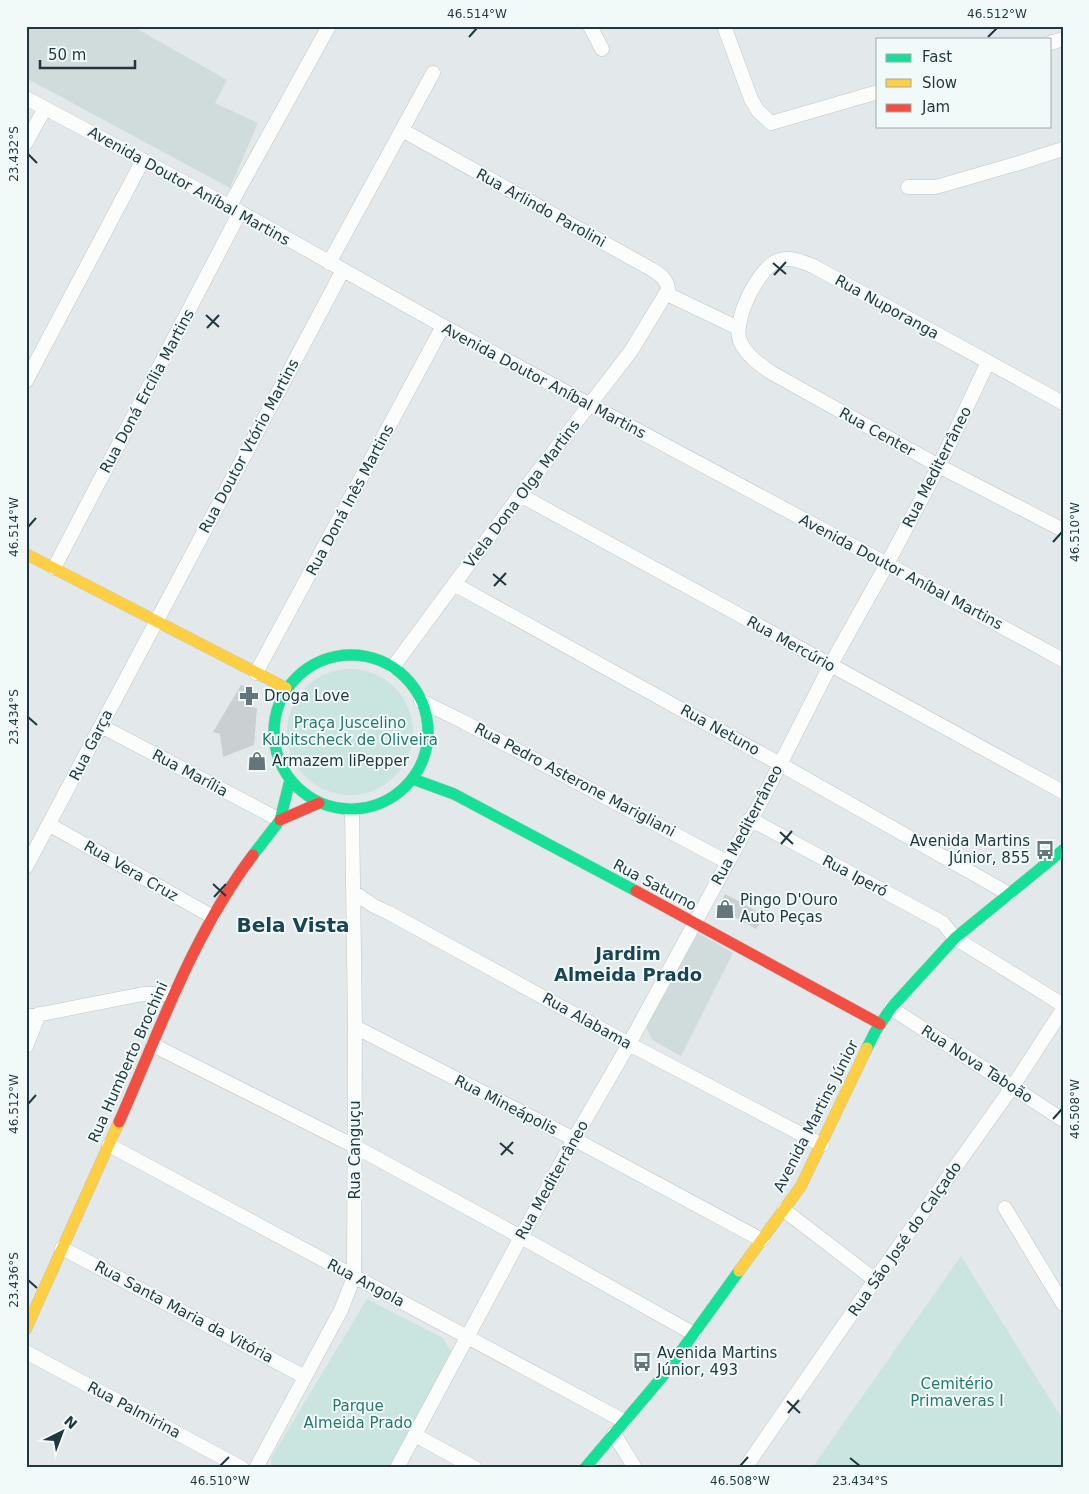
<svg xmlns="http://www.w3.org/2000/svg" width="1089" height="1494" viewBox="0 0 1089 1494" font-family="'DejaVu Sans',sans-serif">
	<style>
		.built { fill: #d0dbdc }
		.green { fill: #cae4df }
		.building { fill: #cad0d1 }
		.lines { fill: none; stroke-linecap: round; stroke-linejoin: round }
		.street-casing { stroke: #c0c6c7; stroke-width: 15 }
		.fast-casing { stroke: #bcc5c6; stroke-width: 12 }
		.slow-casing { stroke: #bcc5c6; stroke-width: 12 }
		.jam-casing { stroke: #bcc5c6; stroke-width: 12 }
		.street { stroke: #fbfcfc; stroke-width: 14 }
		.fast { stroke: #16e098; stroke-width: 11 }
		.slow { stroke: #ffcf43; stroke-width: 11 }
		.jam { stroke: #f24e42; stroke-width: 11 }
		.ticks { fill: none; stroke: #1f383f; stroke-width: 2 }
		.labels { text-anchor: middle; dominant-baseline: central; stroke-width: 4; stroke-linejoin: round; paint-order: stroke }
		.street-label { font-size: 15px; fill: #1f383f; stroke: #f1f9f9 }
		.poi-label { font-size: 15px; fill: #1f383f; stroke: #f1f9f9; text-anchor: start }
		.park-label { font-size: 15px; fill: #257a6f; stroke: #f1f9f9 }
		.quarter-label { font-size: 18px; font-weight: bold; fill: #194553; stroke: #f1f9f9 }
		.district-label { font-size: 20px; font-weight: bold; fill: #194553; stroke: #f1f9f9 }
		.neatline { fill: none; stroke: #1f383f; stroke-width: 2 }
		.ticks-label { font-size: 12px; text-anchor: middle; fill: #1f383f }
	</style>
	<rect width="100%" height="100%" fill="#e3e9ea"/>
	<path class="built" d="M26,26H132L227,80L215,103L258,123L230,188L26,78Z
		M698,933L733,953L681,1056L654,1041L650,1036L646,1026Z"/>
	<path class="green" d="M287 732a63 63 0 1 1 126 0a63 63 0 1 1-126 0Z
		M961,1256L1063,1420V1468H812Z
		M367,1299L443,1338L452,1353L388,1468H271V1458Z"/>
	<path class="building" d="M241,685L254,690L252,707L257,708L254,745L223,757L220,734L213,732Z
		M725,894L766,916L756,929L719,908Z"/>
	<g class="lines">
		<g class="street-casing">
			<path id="street" d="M590,26L602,49
				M724,26L751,99L758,111L771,123L878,92
				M1050,43L1063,39
				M26,98L240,212L443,326L887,564L1063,660
				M26,143L45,108
				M908,187H935L943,185L1019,163L1063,149
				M229,207L329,26
				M329,263L433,73
				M667,294L738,328
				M26,381L143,160
				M1063,403L813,266C803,262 792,257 780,260C759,265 732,321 740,341C746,355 760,365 772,373L939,466L1063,530
				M520,495L1063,792
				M54,568L240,212
				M454,584L780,764L1009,894
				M393,667L520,495L631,351L668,290C668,279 659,274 651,269L402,130
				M256,673L443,326
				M421,701L464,722L727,862
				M101,726L280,820
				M750,819L943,923L955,938L1063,1005
				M50,825L213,917
				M26,867L343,270
				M355,893L374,906L389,913L629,1044L822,1145
				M891,1008L1063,1120
				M26,1017L143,994H174
				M355,1027L574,1139L762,1240
				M153,1045L356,1147L521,1237L694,1334
				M26,1046L39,1014
				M109,1145L624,1421
				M1005,1208L1063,1304
				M784,1210L875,1280
				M62,1248L305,1377
				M26,1352L242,1468
				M614,1434L635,1468
				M415,1435L475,1468
				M256,1468L341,1310L354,1277L355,1027L352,810
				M397,1468L521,1237L574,1139L629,1044L765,794L830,666L887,564L939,466L988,362
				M745,1468L875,1280L1013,1086L1063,1009"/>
		</g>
		<g class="fast-casing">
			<path id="fast" d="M274 732a77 77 0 1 1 154 0a77 77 0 1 1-154 0Z
				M413,779L454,794L636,891
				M253,855L280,820L290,780
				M867,1048L875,1032L891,1008L955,938L1063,850
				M585,1468L663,1376L739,1271"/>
		</g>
		<g class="slow-casing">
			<path id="slow" d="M26,554L286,688
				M739,1271L801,1186L867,1048
				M26,1329L119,1122"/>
		</g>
		<g class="jam-casing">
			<path id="jam" d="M280,820L319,803
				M636,891L880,1024
				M119,1122C159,1032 193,934 253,855"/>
		</g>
		<use href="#street" class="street"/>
		<use href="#fast" class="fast"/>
		<use href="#slow" class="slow"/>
		<use href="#jam" class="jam"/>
	</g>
	<path class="ticks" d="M469,37L477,28M988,37L997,28M28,154L37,163M773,263L786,274M774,275L786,262M206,315L219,327M207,328L219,315M28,527L36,518M1053,542L1062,532M493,574L506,585M494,586L506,573M28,717L37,725M780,832L793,844M781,844L792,831M213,884L226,896M214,897L226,884M28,1104L36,1095M1053,1119L1062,1109M500,1143L513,1154M501,1155L513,1142M28,1280L37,1288M787,1401L800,1413M788,1413L799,1400M850,1458L860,1466M220,1466L229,1457M740,1466L748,1457"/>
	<defs>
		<g id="pharmacy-bare" transform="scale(1.5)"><path d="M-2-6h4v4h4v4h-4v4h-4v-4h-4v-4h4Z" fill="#64767b" stroke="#f1f9f9" stroke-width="2.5" paint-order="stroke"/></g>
		<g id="shop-bare" transform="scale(1.5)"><path d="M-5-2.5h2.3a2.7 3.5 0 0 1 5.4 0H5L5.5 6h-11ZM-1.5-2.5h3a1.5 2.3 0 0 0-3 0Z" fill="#64767b" stroke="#f1f9f9" stroke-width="2.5" paint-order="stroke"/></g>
		<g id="bus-bare" transform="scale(1.5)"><path d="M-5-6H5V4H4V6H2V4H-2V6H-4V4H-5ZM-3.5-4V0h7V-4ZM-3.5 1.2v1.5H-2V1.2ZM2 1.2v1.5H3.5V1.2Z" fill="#64767b" stroke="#f1f9f9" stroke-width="2.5" paint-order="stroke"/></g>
	</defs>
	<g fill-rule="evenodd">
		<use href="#pharmacy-bare" x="249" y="696"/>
		<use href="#shop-bare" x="257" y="761"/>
		<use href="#bus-bare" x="1045" y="850"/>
		<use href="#shop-bare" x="725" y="909"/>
		<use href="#bus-bare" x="642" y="1362"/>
	</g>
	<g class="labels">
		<g class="street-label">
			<text transform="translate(189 186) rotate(29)">Avenida Doutor Aníbal Martins</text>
			<text transform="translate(541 208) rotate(29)">Rua Arlindo Parolini</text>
			<text transform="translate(887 307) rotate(29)">Rua Nuporanga</text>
			<text transform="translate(544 381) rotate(28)">Avenida Doutor Aníbal Martins</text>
			<text transform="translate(147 391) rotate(-62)">Rua Doná Ercília Martins</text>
			<text transform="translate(877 432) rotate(29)">Rua Center</text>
			<text transform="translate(249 446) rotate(-62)">Rua Doutor Vtório Martins</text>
			<text transform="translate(937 467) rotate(-63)">Rua Mediterrâneo</text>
			<text transform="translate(522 494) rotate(-53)">Viela Dona Olga Martins</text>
			<text transform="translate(350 500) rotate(-62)">Rua Doná Inês Martins</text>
			<text transform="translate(901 572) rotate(28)">Avenida Doutor Aníbal Martins</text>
			<text transform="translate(791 644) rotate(29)">Rua Mercúrio</text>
			<text transform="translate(720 730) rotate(29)">Rua Netuno</text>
			<text transform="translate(91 745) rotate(-63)">Rua Garça</text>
			<text transform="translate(190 773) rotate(28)">Rua Marília</text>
			<text transform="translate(575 780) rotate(28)">Rua Pedro Asterone Marigliani</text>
			<text transform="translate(747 825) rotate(-62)">Rua Mediterrâneo</text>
			<text transform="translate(131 871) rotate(30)">Rua Vera Cruz</text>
			<text transform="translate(855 876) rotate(28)">Rua Iperó</text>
			<text transform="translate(655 885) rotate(28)">Rua Saturno</text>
			<text transform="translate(587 1021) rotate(29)">Rua Alabama</text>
			<text transform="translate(128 1062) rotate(-66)">Rua Humberto Brochini</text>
			<text transform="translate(977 1064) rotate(33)">Rua Nova Taboão</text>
			<text transform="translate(506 1105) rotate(27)">Rua Mineápolis</text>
			<text transform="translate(816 1116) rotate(-63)">Avenida Martins Júnior</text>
			<text transform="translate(355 1150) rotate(-90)">Rua Canguçu</text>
			<text transform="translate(552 1180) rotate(-61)">Rua Mediterrâneo</text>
			<text transform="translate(905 1239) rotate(-55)">Rua São José do Calçado</text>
			<text transform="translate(366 1283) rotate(28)">Rua Angola</text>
			<text transform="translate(184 1312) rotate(28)">Rua Santa Maria da Vitória</text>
			<text transform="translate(134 1410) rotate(28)">Rua Palmirina</text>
		</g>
		<g class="poi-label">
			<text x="264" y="696">Droga Love</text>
			<text x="272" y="761">Armazem liPepper</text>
			<text x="1030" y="841" text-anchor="end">Avenida Martins<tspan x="1030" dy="17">Júnior, 855</tspan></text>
			<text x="740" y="900">Pingo D'Ouro<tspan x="740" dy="17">Auto Peças</tspan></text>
			<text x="657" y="1353">Avenida Martins<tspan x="657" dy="17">Júnior, 493</tspan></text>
		</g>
		<g class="park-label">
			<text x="350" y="723">Praça Juscelino<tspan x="350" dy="17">Kubitscheck de Oliveira</tspan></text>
			<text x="957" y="1384">Cemitério<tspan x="957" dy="17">Primaveras I</tspan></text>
			<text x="358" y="1406">Parque<tspan x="358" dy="17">Almeida Prado</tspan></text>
		</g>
		<g class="quarter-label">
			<text x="628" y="953">Jardim<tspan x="628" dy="21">Almeida Prado</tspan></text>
		</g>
		<g class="district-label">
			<text x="293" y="925">Bela Vista</text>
		</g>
	</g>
	<rect width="1089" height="1494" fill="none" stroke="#f1f9f9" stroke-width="55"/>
	<rect x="876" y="38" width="175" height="90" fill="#f1f9f9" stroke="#9dacaf"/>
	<rect x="886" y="54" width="25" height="8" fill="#16e098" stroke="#9dacaf"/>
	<text x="922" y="62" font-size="15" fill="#1f383f">Fast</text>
	<rect x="886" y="79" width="25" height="8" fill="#ffcf43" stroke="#9dacaf"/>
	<text x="922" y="88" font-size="15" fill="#1f383f">Slow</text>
	<rect x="886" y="104" width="25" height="8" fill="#f24e42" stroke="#9dacaf"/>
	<text x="922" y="112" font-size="15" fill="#1f383f">Jam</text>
	<g transform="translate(62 1432) rotate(42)" stroke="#f1f9f9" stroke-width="4" paint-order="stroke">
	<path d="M0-4L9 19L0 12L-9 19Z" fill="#1f383f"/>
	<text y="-8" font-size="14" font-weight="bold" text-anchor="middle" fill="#1f383f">N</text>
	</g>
	<path d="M40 60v8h95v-8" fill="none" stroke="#1f383f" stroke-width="2.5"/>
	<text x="48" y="60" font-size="15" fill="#1f383f" stroke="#f1f9f9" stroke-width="4" paint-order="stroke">50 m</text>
	<rect x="28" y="28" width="1034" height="1438" class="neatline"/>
	<g class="ticks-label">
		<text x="477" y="18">46.514°W</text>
		<text x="997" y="18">46.512°W</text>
		<text transform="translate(14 154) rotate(-90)" y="4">23.432°S</text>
		<text transform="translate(14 527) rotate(-90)" y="4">46.514°W</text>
		<text transform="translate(1075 532) rotate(-90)" y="4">46.510°W</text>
		<text transform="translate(14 717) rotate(-90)" y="4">23.434°S</text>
		<text transform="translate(14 1104) rotate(-90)" y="4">46.512°W</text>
		<text transform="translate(1075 1109) rotate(-90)" y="4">46.508°W</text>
		<text transform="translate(14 1280) rotate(-90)" y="4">23.436°S</text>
		<text x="220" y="1485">46.510°W</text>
		<text x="740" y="1485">46.508°W</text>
		<text x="860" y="1485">23.434°S</text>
	</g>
</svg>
